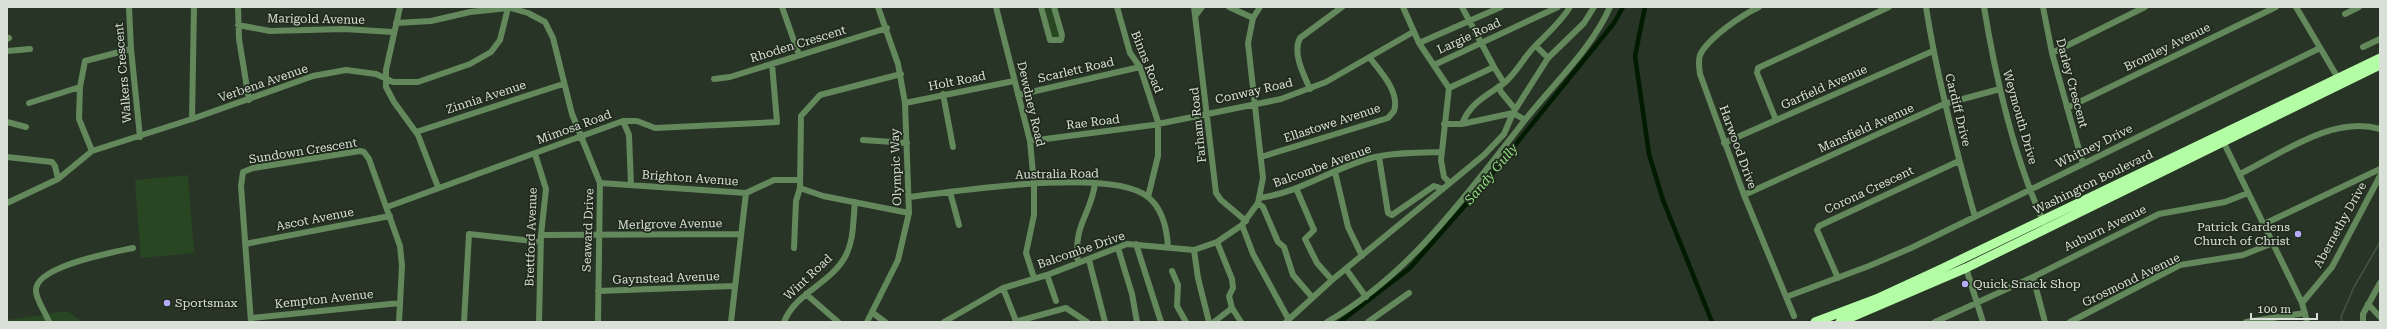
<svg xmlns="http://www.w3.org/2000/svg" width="2387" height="329" viewBox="0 0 2387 329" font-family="'Roboto Serif',serif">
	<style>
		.green { fill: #284622 }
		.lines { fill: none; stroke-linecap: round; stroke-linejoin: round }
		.stream { stroke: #425640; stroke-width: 1.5 }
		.canal { stroke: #011b00; stroke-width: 4.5 }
		.minor { stroke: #63885b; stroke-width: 6 }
		.highway { stroke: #b3fda4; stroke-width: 9 }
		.poi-dot { fill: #b6abf8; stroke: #1f2a1c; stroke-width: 1.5 }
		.labels { text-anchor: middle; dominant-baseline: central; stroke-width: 3.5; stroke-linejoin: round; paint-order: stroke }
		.street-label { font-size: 12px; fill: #d9e0d7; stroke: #1f2a1c }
		.poi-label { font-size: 12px; fill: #d9e0d7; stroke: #1f2a1c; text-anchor: start }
		.water-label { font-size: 13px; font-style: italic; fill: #92dd83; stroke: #1f2a1c }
	</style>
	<rect width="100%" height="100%" fill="#283426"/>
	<path class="green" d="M1043,7H1052L1060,37L1057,39L1052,37Z
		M188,175L194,253L141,258L135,180Z
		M67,311L83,322H7V320Z"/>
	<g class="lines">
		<path class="stream" d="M2342,322L2341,317L2354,287L2380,242"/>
		<path class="canal" d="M1645,7L1635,56L1649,154L1663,200L1712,322
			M1340,322L1410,268L1477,192L1614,23L1623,7"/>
		<path class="minor" d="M129,7L131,49L140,137
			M238,7L239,39L249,100
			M400,7L386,70V87L394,102L418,135L438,187
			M508,7L528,13L545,22L553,38L572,114L600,183L598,322
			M782,7L799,55
			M996,7L1030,141L1034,184V215L1026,253L1034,278
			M1041,7L1050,40H1061L1062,35L1054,7
			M1117,7L1130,53L1140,67L1158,122V156L1148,197
			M1194,7L1216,193L1221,200L1246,221
			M1229,7L1253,18
			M1403,7L1419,43L1449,88L1441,160L1444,177L1450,183
			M1759,7C1742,15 1708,38 1700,55C1698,61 1699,67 1700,74L1744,195L1794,316
			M1926,7C1937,78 1955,147 1975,217
			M1984,7C1996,80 2013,156 2044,223
			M2043,7L2052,53L2083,164
			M2296,7L2338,78
			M2345,14L2359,7
			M1196,15L1202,7
			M238,25L270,31L344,29L393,32
			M7,39L9,38
			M1419,43L1501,7
			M1536,46L1548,58
			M2363,47L2380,39
			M7,51L30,49
			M2052,53L2145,7
			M1434,65L1558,7
			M1494,67L1504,83
			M901,74L820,95L801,116L800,188L823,196L909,213
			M714,79L730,77L887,28
			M1499,86L1501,92L1515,109
			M1449,88L1494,67L1462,7
			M1310,89C1304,75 1292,53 1300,38L1342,7
			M943,94L953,147
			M1018,95L1140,67
			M29,103L80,87
			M905,103L1014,81
			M2067,108L2276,7
			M192,119L194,7
			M1776,120L1757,73L1758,68L1889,7
			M623,121L629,135L631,185
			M7,122L26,127
			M1444,124H1462L1513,113L1548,58L1584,23L1594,7
			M1462,124C1470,103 1486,96 1503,84C1515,75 1524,57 1535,46C1548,33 1560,23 1570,7
			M416,132L563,84
			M863,140L907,143
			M1030,141L1153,125L1281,99L1326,82L1413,32
			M2223,141L2302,303L2307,322
			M1724,143L1933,51
			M92,151L79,119L80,87L85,61L131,49
			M535,154L546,189L541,235L539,322
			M7,157L52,162L55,166L58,179
			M1261,157L1388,118L1394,111C1400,92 1381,72 1370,58
			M1379,157L1388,213L1392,215L1434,186L1443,189
			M1335,172L1348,227L1362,256
			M2240,174C2281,154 2333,115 2380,129
			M600,183L746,193L774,180H800
			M1296,188L1314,230L1305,239L1317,263L1332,280L1484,155L1504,134L1513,113L1525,120
			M950,192L959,225
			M1744,195L1944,104L2000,89
			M909,197C958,191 1112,167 1148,197C1163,209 1167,229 1168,247
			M1259,198C1299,193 1333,168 1371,158C1394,152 1418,153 1441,152
			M7,203L58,179L92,151L192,119L313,76L346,70L376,74L393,82H418L470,64L491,52L500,40L508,8L470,12L431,21L396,23
			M1258,203L1263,207L1278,242L1284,247L1293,275L1312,297
			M387,207L623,121H637L655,128L777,122L772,64
			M2264,224L2380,169
			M1242,225L1253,254L1289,320
			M541,235L741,234
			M1217,242L1232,279L1233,288L1229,296L1232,308L1241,322
			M245,244L390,216
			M1136,244L1161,322
			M794,248L796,201L800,188
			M1118,248L1132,294L1137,322
			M1194,250L1198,278L1209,322
			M1089,260L1105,322
			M1078,263C1073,224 1090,217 1095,184
			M1966,268L1983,322
			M1346,269L1366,297
			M1172,271L1178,285L1177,306L1186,322
			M1047,275L1056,301
			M2033,277L2045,322
			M1838,278L1817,230L1819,226L1959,161
			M1003,288L1016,321
			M598,291L734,286
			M806,294L838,322
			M1786,297L1869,266L1911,248L2320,48
			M2302,303L2332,267L2380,176
			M2368,304L2380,317
			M873,313L885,322
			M251,318L400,303
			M49,322C46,313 36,300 36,291C34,266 115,252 133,248
			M251,322L241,186L243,172L253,168L360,151L364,152L369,159L400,246L402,266L399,322
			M464,322L469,234L541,242
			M731,322L746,193
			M784,322C795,293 830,284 845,257C854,241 853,221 855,202
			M867,322L898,260L909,213L905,103L898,64L878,7
			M944,322L1003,288L1047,275L1127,244L1194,250L1217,242L1242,225L1258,203L1263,178L1248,43L1253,18L1260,7
			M1015,322L1066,308L1087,322
			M1214,322L1232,308
			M1286,322L1332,280
			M1327,322C1410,275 1467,194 1525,120C1553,84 1591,50 1610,7
			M1368,322L1409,293
			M1935,322L2033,277L2159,214L2225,202L2248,193
			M2070,322L2180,265L2243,255L2273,243
			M2246,322L2305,313
			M2363,322V314L2380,283"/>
		<path class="highway" d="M1815,322L1876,299L1941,269L2380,58
			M1840,322L1966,268L2380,65"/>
	</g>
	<g class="poi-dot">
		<circle cx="2298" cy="234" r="4"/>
		<circle cx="1965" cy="284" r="4"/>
		<circle cx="167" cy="303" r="4"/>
	</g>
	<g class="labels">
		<g class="street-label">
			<text transform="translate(316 19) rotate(1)">Marigold Avenue</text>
			<text transform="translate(1469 36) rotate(-25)">Largie Road</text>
			<text transform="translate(798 44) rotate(-17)">Rhoden Crescent</text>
			<text transform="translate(2167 47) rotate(-26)">Bromley Avenue</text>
			<text transform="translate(1147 62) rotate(68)">Binns Road</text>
			<text transform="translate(1076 70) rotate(-13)">Scarlett Road</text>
			<text transform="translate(123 73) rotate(-95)">Walkers Crescent</text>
			<text transform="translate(957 81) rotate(-11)">Holt Road</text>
			<text transform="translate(263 83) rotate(-19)">Verbena Avenue</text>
			<text transform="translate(2072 83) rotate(75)">Darley Crescent</text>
			<text transform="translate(1824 87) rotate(-24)">Garfield Avenue</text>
			<text transform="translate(1254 91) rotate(-13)">Conway Road</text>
			<text transform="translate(486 97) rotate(-18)">Zinnia Avenue</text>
			<text transform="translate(1031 104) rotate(77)">Dewdney Road</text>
			<text transform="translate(1958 110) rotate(76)">Cardiff Drive</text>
			<text transform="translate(2020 117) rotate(74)">Weymouth Drive</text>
			<text transform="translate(1093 122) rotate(-7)">Rae Road</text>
			<text transform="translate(1332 123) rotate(-18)">Ellastowe Avenue</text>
			<text transform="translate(1198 125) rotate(-96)">Farham Road</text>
			<text transform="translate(574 127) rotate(-20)">Mimosa Road</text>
			<text transform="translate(1866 128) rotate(-24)">Mansfield Avenue</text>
			<text transform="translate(2094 146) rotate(-26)">Whitney Drive</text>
			<text transform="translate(1738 147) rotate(70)">Harwood Drive</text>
			<text transform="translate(303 151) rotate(-9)">Sundown Crescent</text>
			<text transform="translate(1322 166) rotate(-20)">Balcombe Avenue</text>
			<text transform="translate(896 167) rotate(-92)">Olympic Way</text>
			<text transform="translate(1057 174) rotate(-1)">Australia Road</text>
			<text transform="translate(690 178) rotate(4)">Brighton Avenue</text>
			<text transform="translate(2093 182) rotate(-26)">Washington Boulevard</text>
			<text transform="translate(1869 190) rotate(-25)">Corona Crescent</text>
			<text transform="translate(315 219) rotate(-11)">Ascot Avenue</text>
			<text transform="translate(670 224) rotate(-1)">Merlgrove Avenue</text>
			<text transform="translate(2340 225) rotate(-61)">Abernethy Drive</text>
			<text transform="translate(2105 228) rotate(-26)">Auburn Avenue</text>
			<text transform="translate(588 230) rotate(-88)">Seaward Drive</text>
			<text transform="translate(531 237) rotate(-88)">Brettford Avenue</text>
			<text transform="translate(1081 250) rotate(-19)">Balcombe Drive</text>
			<text transform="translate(808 277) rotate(-43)">Wint Road</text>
			<text transform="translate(666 278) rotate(-2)">Gaynstead Avenue</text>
			<text transform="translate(2131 280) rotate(-26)">Grosmond Avenue</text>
			<text transform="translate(324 299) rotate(-6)">Kempton Avenue</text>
		</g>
		<g class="poi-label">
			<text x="2290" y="227" text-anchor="end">Patrick Gardens<tspan x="2290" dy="14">Church of Christ</tspan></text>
			<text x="1973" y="284">Quick Snack Shop</text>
			<text x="175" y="303">Sportsmax</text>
		</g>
		<g class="water-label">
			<text transform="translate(1491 174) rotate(-50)">Sandy Gully</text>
		</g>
	</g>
	<rect width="2387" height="329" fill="none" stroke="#d9e0d7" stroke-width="16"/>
	<path d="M2251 313v6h66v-6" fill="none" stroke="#d9e0d7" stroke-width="2"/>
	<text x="2257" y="313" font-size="12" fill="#d9e0d7" stroke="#1f2a1c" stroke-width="3" paint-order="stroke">100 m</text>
</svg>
